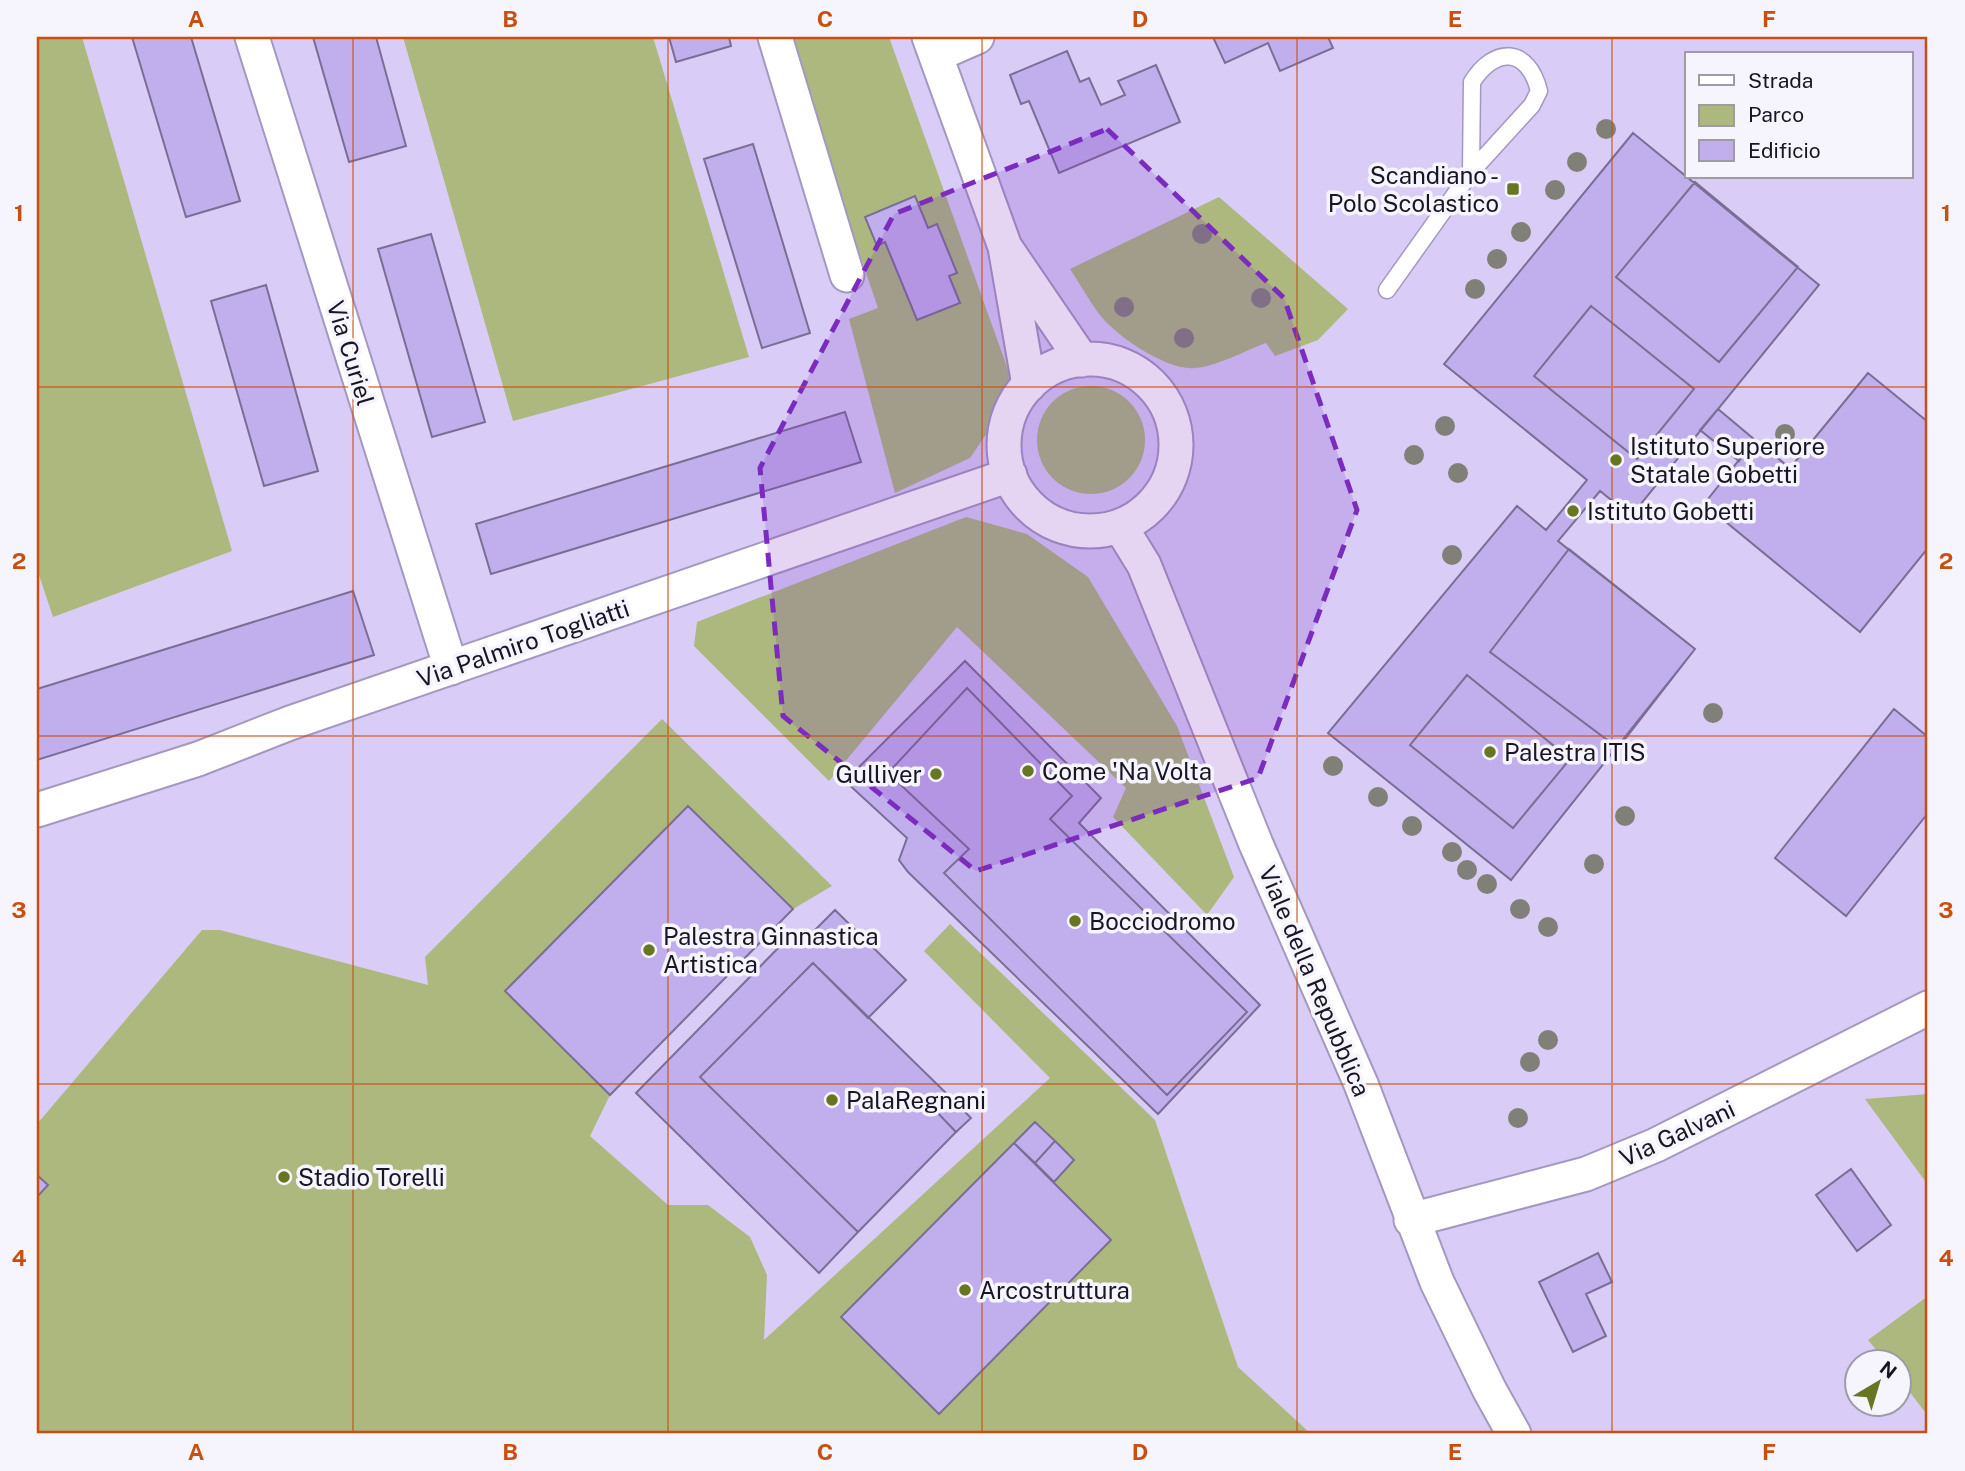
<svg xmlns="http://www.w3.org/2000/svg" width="1965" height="1471" viewBox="0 0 1965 1471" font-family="'Public Sans',sans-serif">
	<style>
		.green { fill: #acb87e }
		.building { fill: #c1afed; stroke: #7a6e94; stroke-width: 2 }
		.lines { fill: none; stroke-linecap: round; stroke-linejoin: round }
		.lane-casing { stroke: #a498c0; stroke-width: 19 }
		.street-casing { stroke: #a498c0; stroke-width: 37 }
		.lane { stroke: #fff; stroke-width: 16 }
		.street { stroke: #fff; stroke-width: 33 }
		.tree { fill: #818078 }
		.marked { fill: #7b2cbf; fill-opacity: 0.2; stroke: #7b2cbf; stroke-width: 5; stroke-dasharray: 14 9; stroke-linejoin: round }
		.grid { fill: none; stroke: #c94f10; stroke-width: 2; stroke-opacity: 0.55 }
		.poi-dot { fill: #687521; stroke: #f6f4fc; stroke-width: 2.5 }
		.labels { text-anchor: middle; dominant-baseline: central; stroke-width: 7; stroke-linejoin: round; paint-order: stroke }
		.poi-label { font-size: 24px; fill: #1a1524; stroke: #f6f4fc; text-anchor: start }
		.street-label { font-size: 24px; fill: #1a1524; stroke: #f6f4fc }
		.neatline { fill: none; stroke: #c94f10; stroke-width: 2.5 }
		.grid-label { font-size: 23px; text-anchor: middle; font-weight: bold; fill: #c94f10 }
	</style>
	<rect width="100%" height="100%" fill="#d9cdf7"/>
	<path class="green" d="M44,37H82L232,551L53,617L37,569V39Z
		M403,37H653L749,357L513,421Z
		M786,37H889L1012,381L996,420L970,458L895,493L849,319L878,308Z
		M1219,197L1348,309L1318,340L1275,356L1266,343C1244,351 1218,366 1195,368C1167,371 1116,336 1099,314C1089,300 1080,284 1070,269Z
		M1037 440a54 54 0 1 1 108 0a54 54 0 1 1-108 0Z
		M966,517L1027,534L1088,577L1177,726L1234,877L1207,915L1113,817L1126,788L957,627L829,781L694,646L697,622Z
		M662,719L832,886L793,909L688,806L505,991L610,1095L590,1136L668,1205H708L750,1237L767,1275L764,1340L1050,1078L924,951L950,924L1155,1120L1238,1367L1311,1434H37V1124L202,930H220L428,985L425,957Z
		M1928,1094V1185L1865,1099Z
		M1928,1296V1416L1899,1378L1898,1362H1886L1868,1340Z"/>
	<path class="building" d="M132,37H191L240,201L186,217Z
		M313,37H376L406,146L349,162Z
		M669,37H729L731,46L676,62Z
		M1213,37H1328L1333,48L1280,71L1268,43L1225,63Z
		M1067,51L1080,82L1089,78L1101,105L1125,95L1118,81L1156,65L1180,122L1059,173L1029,101L1021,104L1010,75Z
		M1633,133L1819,285L1631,516L1600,491L1558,541L1695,649L1511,880L1328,733L1517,506L1546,530L1587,480L1444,364Z
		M753,144L810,333L762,348L704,159Z
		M1695,182L1798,267L1719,362L1616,277Z
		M915,196L928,228L937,224L957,273L949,276L960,303L917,320L885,242L877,246L865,217Z
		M431,234L485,422L432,437L378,249Z
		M266,285L318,471L264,486L211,301Z
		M1591,306L1694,389L1637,459L1534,376Z
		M1868,373L1928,422V548L1860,632L1704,504L1755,440L1790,468Z
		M1718,409L1755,440L1739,461L1700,430Z
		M845,412L861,462L491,574L476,524Z
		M1569,549L1695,649L1618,748L1490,652Z
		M353,591L374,655L37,760V689Z
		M965,661L1101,798L1079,823L1260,1005L1158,1114L908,872L899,860L907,838L845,781Z
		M1467,675L1570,759L1513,828L1410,745Z
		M967,688L1072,796L1050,819L1247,1012L1167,1095L944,873L969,849L888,773Z
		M1894,709L1928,737V813L1846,916L1775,858Z
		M688,806L793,909L610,1095L505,991Z
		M835,910L906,980L868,1018L813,963L700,1077L858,1232L819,1273L636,1093L790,936L799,946Z
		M813,963L946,1093L932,1107L956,1132L858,1232L700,1077Z
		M946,1093L971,1118L956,1132L932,1107Z
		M1035,1122L1055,1141L1035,1163L1014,1143Z
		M1055,1141L1074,1160L1054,1182L1035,1163Z
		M1014,1143L1111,1240L939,1414L841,1317Z
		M1851,1169L1891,1225L1857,1251L1816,1195Z
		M37,1175L48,1185L37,1197Z
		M1598,1253L1612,1282L1586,1294L1606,1336L1573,1352L1539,1282Z"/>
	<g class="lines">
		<g class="lane-casing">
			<path id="lane" d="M1387,290L1471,172L1532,105L1539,91C1528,47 1495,46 1472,82L1471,172"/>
		</g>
		<g class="street-casing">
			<path id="street" d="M252,37L451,668
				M775,37L847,275
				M929,37L1005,247
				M936,55L977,37
				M1004 445a86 86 0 1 1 172 0a86 86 0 1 1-172 0Z
				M1029,385L1005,247L1082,360
				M1120,526L1144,565L1256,844L1361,1084L1437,1282L1489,1389L1514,1434
				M37,810L198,759L290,723L1010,475
				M1411,1220L1586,1174L1656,1145L1928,1008"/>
		</g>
		<use href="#lane" class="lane"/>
		<use href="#street" class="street"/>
	</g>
	<g class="tree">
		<circle cx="1606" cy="129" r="10"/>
		<circle cx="1577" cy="162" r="10"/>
		<circle cx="1555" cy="190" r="10"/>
		<circle cx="1521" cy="232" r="10"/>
		<circle cx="1202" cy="234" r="10"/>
		<circle cx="1497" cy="259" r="10"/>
		<circle cx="1475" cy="289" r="10"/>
		<circle cx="1261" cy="298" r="10"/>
		<circle cx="1124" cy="307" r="10"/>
		<circle cx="1184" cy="338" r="10"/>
		<circle cx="1445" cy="426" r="10"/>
		<circle cx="1785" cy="434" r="10"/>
		<circle cx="1414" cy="455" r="10"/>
		<circle cx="1458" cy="473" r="10"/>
		<circle cx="1452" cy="555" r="10"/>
		<circle cx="1713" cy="713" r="10"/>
		<circle cx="1333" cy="766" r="10"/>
		<circle cx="1378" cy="797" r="10"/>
		<circle cx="1625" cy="816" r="10"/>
		<circle cx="1412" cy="826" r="10"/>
		<circle cx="1452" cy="852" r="10"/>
		<circle cx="1594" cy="864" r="10"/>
		<circle cx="1467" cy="870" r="10"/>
		<circle cx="1487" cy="884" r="10"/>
		<circle cx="1520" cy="909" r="10"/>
		<circle cx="1548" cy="927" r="10"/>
		<circle cx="1548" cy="1040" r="10"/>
		<circle cx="1530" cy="1062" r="10"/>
		<circle cx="1518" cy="1118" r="10"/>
	</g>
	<path class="marked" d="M1107,129L1284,298L1357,510L1258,778L976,871L783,716L760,468L894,214Z"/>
	<path class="grid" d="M353,37V1434M668,37V1434M982,37V1434M1297,37V1434M1612,37V1434M37,387H1928M37,736H1928M37,1084H1928"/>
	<g class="poi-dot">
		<rect x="1506" y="182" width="14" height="14" rx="3.5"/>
		<circle cx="1616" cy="460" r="7"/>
		<circle cx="1573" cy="511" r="7"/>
		<circle cx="1490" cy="752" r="7"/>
		<circle cx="1028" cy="771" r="7"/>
		<circle cx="936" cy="774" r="7"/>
		<circle cx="1075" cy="921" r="7"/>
		<circle cx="649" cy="950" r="7"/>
		<circle cx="832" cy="1100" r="7"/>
		<circle cx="284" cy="1177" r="7"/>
		<circle cx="965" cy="1290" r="7"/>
	</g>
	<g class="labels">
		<g class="poi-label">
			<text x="1499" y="175" text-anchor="end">Scandiano -<tspan x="1499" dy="28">Polo Scolastico</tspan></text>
			<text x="1630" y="446">Istituto Superiore<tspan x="1630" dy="28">Statale Gobetti</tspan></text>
			<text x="1587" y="511">Istituto Gobetti</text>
			<text x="1504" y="752">Palestra ITIS</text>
			<text x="1042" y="771">Come 'Na Volta</text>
			<text x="922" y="774" text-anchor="end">Gulliver</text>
			<text x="1089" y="921">Bocciodromo</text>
			<text x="663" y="936">Palestra Ginnastica<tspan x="663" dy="28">Artistica</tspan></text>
			<text x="846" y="1100">PalaRegnani</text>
			<text x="298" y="1177">Stadio Torelli</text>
			<text x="979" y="1290">Arcostruttura</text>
		</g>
		<g class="street-label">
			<text transform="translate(351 353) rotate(73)">Via Curiel</text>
			<text transform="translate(523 643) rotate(-19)">Via Palmiro Togliatti</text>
			<text transform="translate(1315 981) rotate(67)">Viale della Repubblica</text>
			<text transform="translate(1677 1133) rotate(-25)">Via Galvani</text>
		</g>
	</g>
	<rect width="1965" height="1471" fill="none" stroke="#f6f4fc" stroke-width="77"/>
	<rect x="1685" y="52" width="228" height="126" fill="#f6f4fc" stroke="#9e9ba6" stroke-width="2"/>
	<rect x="1699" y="75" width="35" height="10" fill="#ffffff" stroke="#9e9ba6" stroke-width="2"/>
	<text x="1748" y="88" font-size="21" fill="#1a1524">Strada</text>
	<rect x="1699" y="105" width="35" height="21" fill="#acb87e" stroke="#9e9ba6" stroke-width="2"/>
	<text x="1748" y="122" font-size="21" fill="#1a1524">Parco</text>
	<rect x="1699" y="140" width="35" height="21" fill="#c1afed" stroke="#9e9ba6" stroke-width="2"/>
	<text x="1748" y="158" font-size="21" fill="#1a1524">Edificio</text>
	<g transform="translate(1878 1383) rotate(38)"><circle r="33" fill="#f6f4fc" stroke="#9e9ba6" stroke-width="2"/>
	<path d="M0-5L12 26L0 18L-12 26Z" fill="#687521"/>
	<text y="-10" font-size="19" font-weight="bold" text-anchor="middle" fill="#1a1524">N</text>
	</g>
	<rect x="38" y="38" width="1888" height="1394" class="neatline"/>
	<g class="grid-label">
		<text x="196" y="27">A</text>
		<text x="510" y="27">B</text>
		<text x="825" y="27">C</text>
		<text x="1140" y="27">D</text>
		<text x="1455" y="27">E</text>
		<text x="1769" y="27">F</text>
		<text x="19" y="221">1</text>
		<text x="1946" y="221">1</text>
		<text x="19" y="569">2</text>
		<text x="1946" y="569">2</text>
		<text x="19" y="918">3</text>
		<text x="1946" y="918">3</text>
		<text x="19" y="1266">4</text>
		<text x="1946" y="1266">4</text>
		<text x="196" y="1460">A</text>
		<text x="510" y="1460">B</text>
		<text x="825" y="1460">C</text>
		<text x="1140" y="1460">D</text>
		<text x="1455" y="1460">E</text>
		<text x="1769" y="1460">F</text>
	</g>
</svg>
